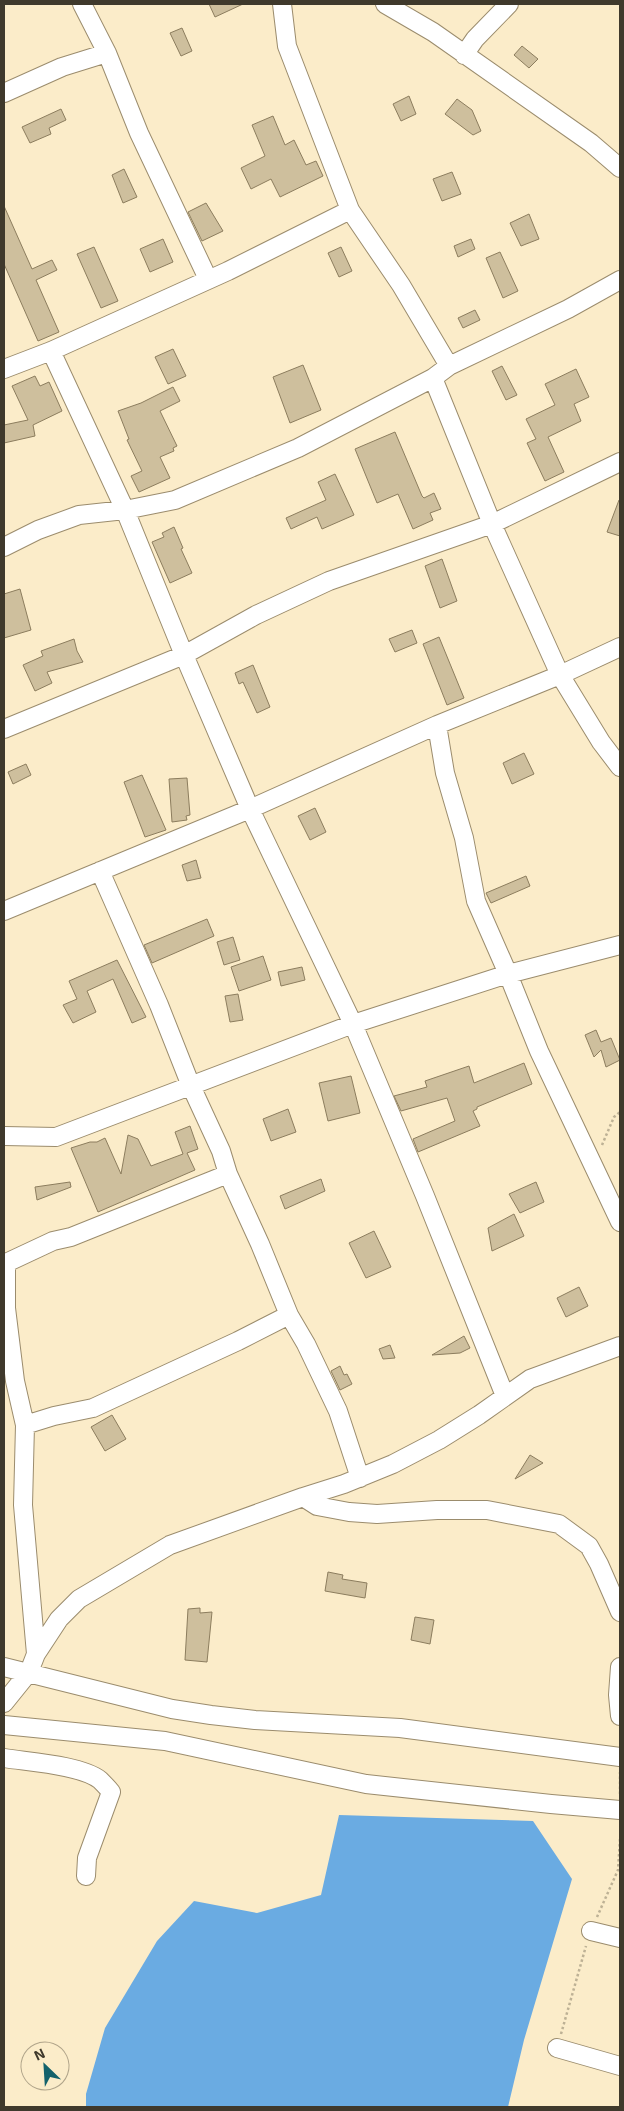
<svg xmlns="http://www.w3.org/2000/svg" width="624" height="2111" viewBox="0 0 624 2111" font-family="'Exo 2',sans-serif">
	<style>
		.water { fill: #6aabe2 }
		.building { fill: #cebf9d; stroke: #8c7d5e }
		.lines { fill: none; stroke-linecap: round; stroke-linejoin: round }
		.minor-casing { stroke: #9b8c6d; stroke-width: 20 }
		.path { stroke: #bdb195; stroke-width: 2.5; stroke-dasharray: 2.5 2.5; stroke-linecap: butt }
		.minor { stroke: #fff; stroke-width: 18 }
	</style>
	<rect width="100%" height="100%" fill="#fbecc9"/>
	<path class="water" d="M339,1815L533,1821L572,1879L524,2040L508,2107H86V2094L105,2028L157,1941L194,1901L257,1913L321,1895Z"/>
	<path class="building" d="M209,4H243L215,17Z
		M182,28L192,51L181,56L170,33Z
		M522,46L538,59L529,68L514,55Z
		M409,96L416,114L401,121L393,104Z
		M457,99L472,110L481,131L473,135L445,114Z
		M61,109L66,120L49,128L51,134L30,143L22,127Z
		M273,116L285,145L294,140L306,165L316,161L323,176L280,197L271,179L251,189L241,168L265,156L252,125Z
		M124,169L137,197L123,203L112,175Z
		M452,172L461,194L442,201L433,179Z
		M206,203L223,231L202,241L188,212Z
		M4,206L32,269L52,260L57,270L36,280L59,332L38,341L4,264Z
		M529,214L539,239L521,246L510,223Z
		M163,239L173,262L150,272L140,249Z
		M471,239L475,249L458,257L454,246Z
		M94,247L118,301L101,308L77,254Z
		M341,247L352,271L339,277L328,253Z
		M500,252L518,291L503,298L486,258Z
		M475,310L480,320L463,328L458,318Z
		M173,349L186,376L168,384L155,357Z
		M303,365L321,410L290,423L273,377Z
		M502,366L517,395L506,400L492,371Z
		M576,369L589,397L574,404L581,421L548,437L564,472L545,481L527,443L536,439L526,419L555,405L545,384Z
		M35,376L40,386L49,382L62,411L33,425L35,436L4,443V425L28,420L12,386Z
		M173,387L180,401L160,411L177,446L173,448L174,451L160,457L170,478L139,492L131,476L142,471L127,440L129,439L118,411L141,403Z
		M395,432L422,496L424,498L434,493L441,509L430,513L433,520L413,529L398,494L377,503L355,449Z
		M335,474L354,515L322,529L317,517L291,529L286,518L326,500L318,482Z
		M619,500H620V536L607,532Z
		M174,527L183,548L181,549L192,573L170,583L152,542L164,537L162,533Z
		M442,559L457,601L440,608L425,566Z
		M20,589L31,630L4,638V594Z
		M412,630L417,643L395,652L389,639Z
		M439,637L464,698L447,705L423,644Z
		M74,639L77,651L83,662L47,672L52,683L35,691L23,665L43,656L41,651Z
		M253,665L270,707L257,713L243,682L239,684L235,673Z
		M524,753L534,774L512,784L503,763Z
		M26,764L31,775L13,784L8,772Z
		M142,775L166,830L145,837L124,782Z
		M187,778L190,815L186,816L187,820L172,822L169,779Z
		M315,808L326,832L310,840L298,816Z
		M196,860L201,878L187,881L182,865Z
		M526,876L530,886L491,903L486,893Z
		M207,919L214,936L152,963L144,945Z
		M233,937L240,960L224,965L217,942Z
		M263,956L271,980L239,991L231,967Z
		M117,960L146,1017L132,1023L113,979L87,991L96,1012L73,1023L63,1005L77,999L69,981Z
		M302,967L305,980L281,986L278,972Z
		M238,994L243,1020L230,1022L225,996Z
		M596,1030L601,1042L611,1038L620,1060L606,1067L601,1050L594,1057L585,1035Z
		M524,1063L532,1084L477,1107V1109L473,1111L480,1126L418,1152L413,1139L455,1121L447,1098L401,1111L394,1096L427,1087L425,1081L469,1066L474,1083Z
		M351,1076L360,1113L328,1121L319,1083Z
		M288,1109L296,1132L271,1141L263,1119Z
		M190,1126L198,1149L187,1153L195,1170L98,1212L71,1148L90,1142H97L105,1138L121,1174L128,1135L138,1139L151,1166L183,1154L175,1132Z
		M321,1179L325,1191L285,1209L280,1196Z
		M70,1182L71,1187L37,1200L35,1187Z
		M536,1182L544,1202L520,1213L509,1194Z
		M514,1214L524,1236L492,1251L488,1228Z
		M374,1231L391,1267L366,1278L349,1243Z
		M579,1287L588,1306L566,1317L557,1298Z
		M464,1336L470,1348L460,1353L432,1355Z
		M390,1345L395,1358L383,1359L379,1349Z
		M340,1366L344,1375L347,1374L352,1384L340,1390L331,1371Z
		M112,1415L126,1439L105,1451L91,1427Z
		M530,1455L543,1463L515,1479Z
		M328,1572L343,1575L342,1579L367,1583L365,1598L325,1591Z
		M200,1608V1613L212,1612L207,1662L185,1660L188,1609Z
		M415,1617L434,1620L430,1644L411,1640Z"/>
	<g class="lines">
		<g class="minor-casing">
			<path id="minor" d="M82,4L107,53L139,133L208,279
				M282,4L287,46L350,210L401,285L449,366
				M385,4L433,32L591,143L620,168
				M464,55L475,39L509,4
				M4,93L62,67L107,53
				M51,351L125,510L184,655L250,809L353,1024L425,1196L505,1396
				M4,369L51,351L228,271L350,210
				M433,378L492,524L560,675L601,742L620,767
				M4,547L38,530L79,515L125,510L175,500L298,448L433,378L449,366L568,309L620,280
				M437,725L445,773L464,838L476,901L508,974L539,1051L620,1222
				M4,729L184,655L256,615L329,581L492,524L620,462
				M4,911L250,809L437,725L560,675L620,647
				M4,1136L56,1137L353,1024L508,974L620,945
				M228,1174L260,1244L289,1315L306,1344L338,1411L360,1478
				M25,1425L54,1416L93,1408L238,1341L289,1315
				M303,1497L317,1506L349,1512L377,1514L437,1510H487L559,1524L589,1546L599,1564L620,1612
				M36,1654L23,1505L25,1425L15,1381L6,1308V1263L53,1241L71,1237L228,1174L221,1151L191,1086L159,1005L100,871
				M4,1667L172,1709L211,1715L255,1720L400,1728L620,1757
				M620,1667L618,1695L620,1716
				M4,1703L29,1672L36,1654L59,1619L79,1599L170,1545L303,1497L344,1484L393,1464L439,1440L479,1415L530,1379L620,1346
				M4,1725L165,1741L366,1784L551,1804L620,1810
				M4,1758C28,1762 81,1765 100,1780C104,1784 108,1788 111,1792L87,1858L86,1876
				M591,1931L620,1938
				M557,2048L620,2066"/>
		</g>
		<path class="path" d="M602,1145L614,1117L620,1112
			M620,1794V1772
			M597,1917L618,1870L620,1839
			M561,2034L586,1946"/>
		<use href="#minor" class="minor"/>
	</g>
	<rect width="624" height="2111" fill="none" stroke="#3f392c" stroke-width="10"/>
	<g transform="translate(45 2066) rotate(335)"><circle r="24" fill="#fbecc9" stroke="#b0a48a"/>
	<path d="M0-4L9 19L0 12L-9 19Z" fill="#14626b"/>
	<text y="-8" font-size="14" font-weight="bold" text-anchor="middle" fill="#3f392c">N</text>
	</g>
</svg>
